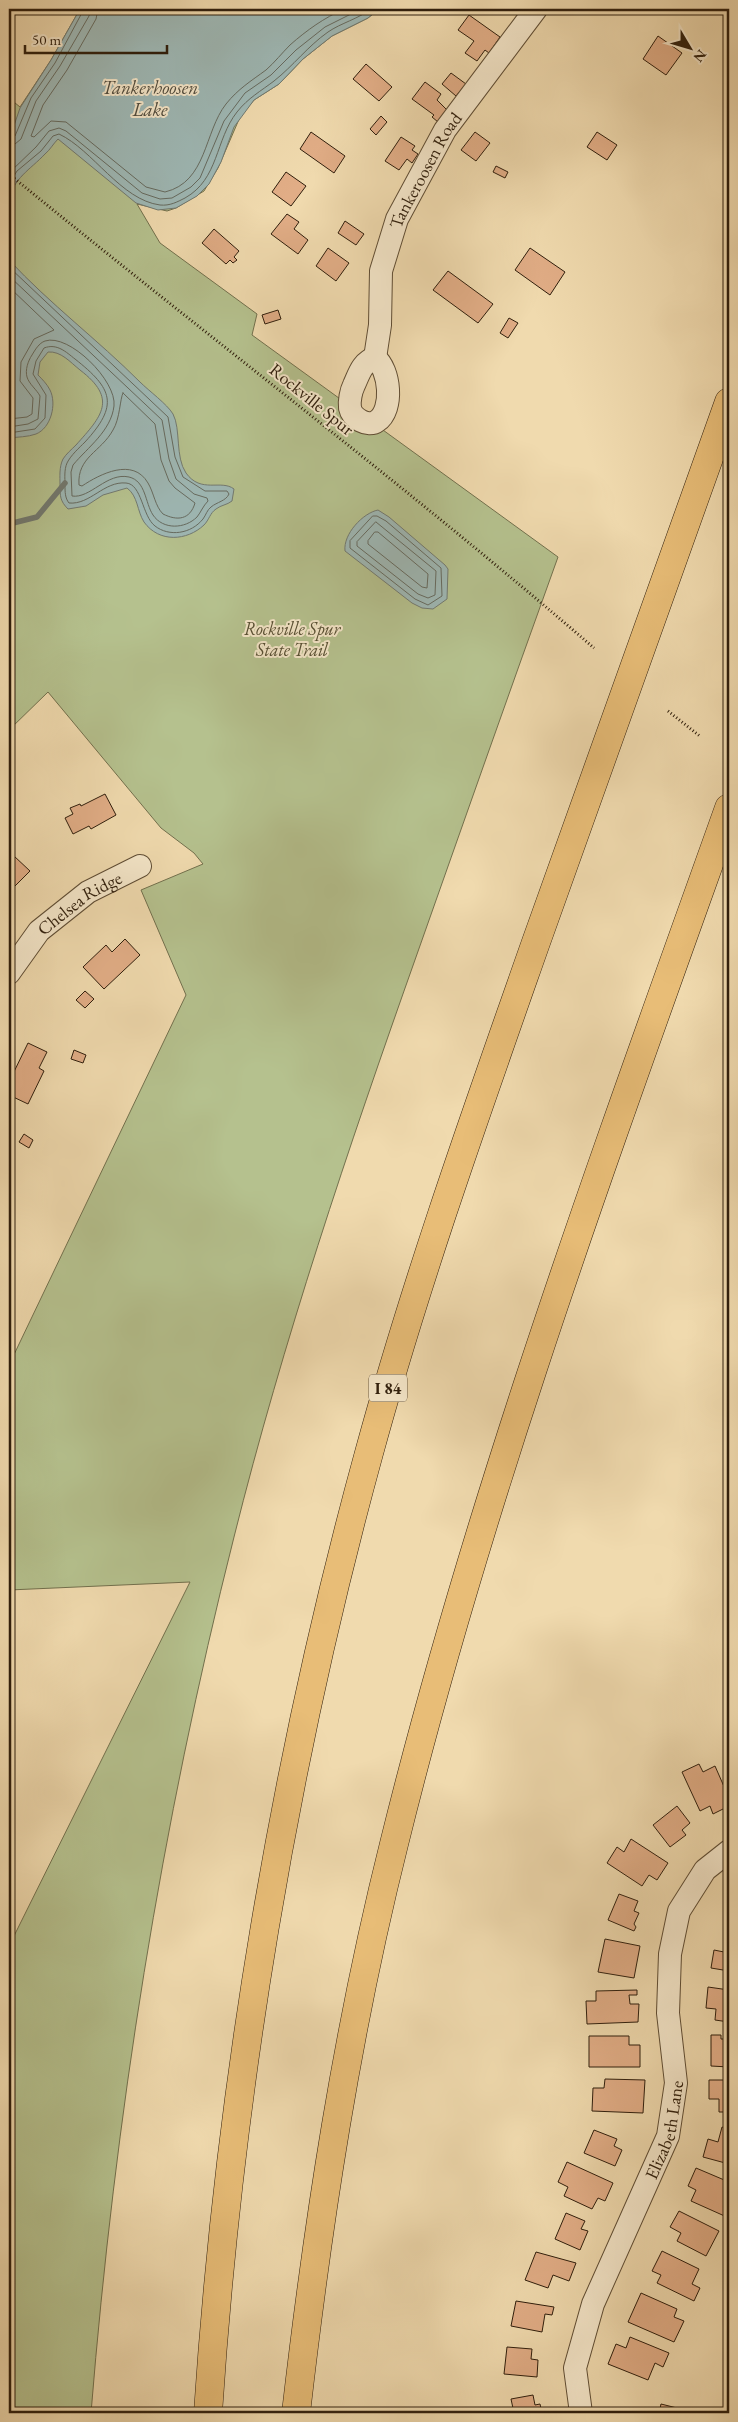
<svg xmlns="http://www.w3.org/2000/svg" width="738" height="2422" viewBox="0 0 738 2422" font-family="'EB Garamond',serif">
	<style>
		.green { fill: #b5c18e; stroke: #72704d }
		.water { fill: #9eb8b5; stroke: #727a71 }
		.lines { fill: none; stroke-linecap: round; stroke-linejoin: round }
		.shore { stroke: #666b60; stroke-width: 1 }
		.stream { stroke: #727a71; stroke-width: 5.5 }
		.building { fill: #e1ad86; stroke: #2f1e0c }
		.street-casing { stroke: #5f4d34; stroke-width: 24 }
		.highway-casing { stroke: #2f1e0c; stroke-width: 29 }
		.path { stroke: #2f1e0c; stroke-width: 3; stroke-dasharray: 1 2.5; stroke-linecap: butt }
		.street { stroke: #f5e7ca; stroke-width: 22 }
		.highway { stroke: #e8bd77; stroke-width: 28 }
		.labels { text-anchor: middle; dominant-baseline: central; stroke-width: 4; stroke-linejoin: round; paint-order: stroke }
		.shield { fill: #f5e7ca; stroke: #6a5a45; stroke-width: 1 }
		.shield-label { font-size: 16px; font-weight: bold; fill: #2f1e0c }
		.street-label { font-size: 18px; fill: #2f1e0c; stroke: #f5e7ca }
		.park-label { font-size: 18px; font-style: italic; fill: #574f33; stroke: #f5e7ca }
		.water-label { font-size: 19px; font-style: italic; fill: #504c3f; stroke: #f5e7ca }
	</style>
	<rect width="100%" height="100%" fill="#f0daae"/>
	<filter id="stains"><feTurbulence type="fractalNoise" baseFrequency=".004" numOctaves="4"/><feColorMatrix values="0 0 0 0 .2 0 0 0 0 .09 0 0 0 0 .02 0 0 0 .5 -.17"/></filter>
	<radialGradient id="worn" r=".72"><stop offset=".6" stop-color="#630" stop-opacity="0"/><stop offset="1" stop-color="#630" stop-opacity=".3"/></radialGradient>
	<path class="green" d="M80,9H379L368,18L332,36L303,59L279,84L254,100L240,117L218,168L204,191L176,208L167,211L137,204L160,243L257,314L252,335L558,557C510,690 463,824 416,957C348,1149 283,1341 234,1537C161,1826 115,2117 91,2413H9V1946L190,1582L9,1590V1365L186,995L141,890L203,864L194,853L161,828L48,692L9,730V98L20,107L51,60Z"/>
	<path class="water" d="M80,9H379L368,18L332,36L303,59L279,84L254,100L234,127L221,162L209,184L197,196L176,208L158,210L136,203L58,139C53,144 50,150 45,154C30,170 13,178 9,201V140L20,108L51,60Z
		M9,256V260C50,304 98,340 140,382C149,391 167,404 173,414C181,429 175,457 186,473C201,494 221,479 234,489L232,501C227,505 221,505 216,509C210,513 209,520 204,525C187,541 159,543 144,522C137,511 138,496 127,488L103,495L86,506L68,509C60,501 60,496 60,485C60,477 59,467 63,459C66,454 72,449 76,445C102,416 118,399 80,370C70,362 61,351 48,352L40,362L38,375C42,379 47,384 50,390C57,404 51,428 36,434C28,437 17,437 9,438Z
		M378,510L389,517L445,565L448,569L447,599L433,609L422,608L412,603L345,551C343,534 363,513 378,510Z"/>
	<g class="lines">
		<path class="shore" d="M98,9L96,19L67,70L43,105L31,136L34,137L51,121L66,122L146,187L165,192C207,182 204,132 226,104C238,89 251,81 266,70C275,62 282,53 290,45C307,30 324,18 344,9
			M9,139L15,136L31,98L55,63L84,9
			M9,145L15,144L21,139L36,101L60,66L89,16L91,9
			M9,173L36,147L49,131L59,128L66,131L142,193L160,199L172,198L191,187L200,178L224,121L245,93L271,75L296,50L325,27L361,9
			M9,184L17,171L41,151L53,136L59,134C93,150 121,200 160,205C170,206 177,202 185,198C219,179 215,140 237,112C248,98 261,91 274,81C293,66 308,46 328,32C341,23 358,19 371,9
			M9,267L168,417L175,457L183,477L205,491H227L229,494C226,501 217,502 211,507C207,510 206,515 203,519C191,534 169,537 155,526C142,516 142,484 126,483C104,481 90,505 69,503C65,498 65,492 65,485C65,478 64,470 67,463C71,455 79,448 85,442C119,405 113,389 75,359C66,352 57,343 44,348L36,361L33,374L46,395L45,418L35,429L9,433
			M9,276L162,420L169,459L176,479L194,494L207,498L208,501C203,506 201,512 197,517C185,529 163,530 153,515C145,503 146,481 129,477C107,472 90,499 72,496L71,472L73,465C88,447 111,431 114,406C117,381 69,333 45,341C39,343 35,350 32,355C28,361 25,370 27,377C29,384 37,390 40,396L38,419L28,424L9,427
			M9,287L54,330L34,339L21,362L20,381L33,398L32,414L27,417L9,419
			M123,393L155,424L161,460L169,481L175,488L195,503C190,520 177,521 163,514C155,506 154,493 148,483C133,457 100,474 82,486L79,485C77,457 101,452 113,430C120,419 120,398 123,393Z
			M373,516H377L386,521L441,568L442,596L428,605L415,599L350,548V541Z
			M376,522L436,571L435,595L428,598L418,594L357,546V542Z
			M375,532H378L428,574L427,588L422,587L368,544V541Z"/>
		<path class="stream" d="M9,524L37,517L65,483"/>
	</g>
	<path class="building" d="M469,15L500,37L489,53L485,50L477,61L465,53L474,41L458,30Z
		M658,36L682,53L666,75L643,59Z
		M366,64L392,87L379,101L353,79Z
		M451,73L466,84L456,96L442,84Z
		M425,82L441,94L437,100L447,110L438,122L432,117L434,115L412,99Z
		M381,116L387,122L376,135L370,129Z
		M311,132L345,156L334,173L300,149Z
		M475,132L490,143L476,161L461,150Z
		M597,132L617,145L607,160L587,147Z
		M401,137L415,146L412,150L418,154L412,163L407,159L399,170L385,161Z
		M496,166L508,172L505,178L493,172Z
		M286,172L306,186L291,206L272,192Z
		M287,214L299,222L294,229L308,240L298,254L271,234Z
		M345,221L364,234L356,245L338,233Z
		M214,229L239,251L234,257L237,260L233,263L230,260L226,264L202,243Z
		M328,248L349,263L336,281L316,266Z
		M530,248L565,272L550,295L515,270Z
		M448,271L493,304L478,323L433,290Z
		M278,310L281,319L265,324L262,315Z
		M509,318L518,323L508,338L500,333Z
		M105,794L116,815L91,829L89,826L73,834L65,818L73,814L70,808L80,804L81,806Z
		M14,856L30,871L15,886L13,884L9,888V861Z
		M125,939L140,955L104,989L83,967L106,945L112,952Z
		M85,991L94,999L85,1008L76,1000Z
		M28,1043L47,1052L39,1068L44,1071L28,1104L9,1095L11,1085L9,1082Z
		M74,1050L86,1055L83,1063L71,1059Z
		M24,1134L33,1140L29,1148L19,1142Z
		M699,1764L703,1772L715,1766L729,1798V1806L713,1814L710,1806L700,1811L682,1772Z
		M677,1806L690,1823L682,1830L686,1835L670,1847L653,1825Z
		M631,1839L668,1863L657,1880L649,1875L642,1886L607,1863L617,1847L624,1852Z
		M619,1894L638,1901L634,1911L639,1913L634,1924L636,1927L634,1931L608,1920Z
		M605,1939L640,1946L634,1978L598,1972Z
		M725,1942L729,1943V1971L711,1968L714,1950L724,1952Z
		M708,1987L729,1990V2022L715,2020L716,2009L706,2008Z
		M637,1990V1995H629L630,2004H639L638,2022L587,2024L586,2001H596V1991Z
		M711,2035H721V2039H729V2067L711,2066Z
		M589,2036H629V2045H640V2067H589Z
		M605,2079L645,2080L643,2113L592,2111L593,2088H604Z
		M709,2080H729V2112H719V2099H709Z
		M722,2127L729,2129V2164L703,2157L708,2139L718,2142Z
		M594,2130L617,2139L614,2146L622,2150L615,2166L584,2153Z
		M567,2162L613,2183L605,2201L598,2198L592,2209L564,2196L568,2187L558,2182Z
		M696,2168L729,2182V2218L691,2201L696,2190L688,2186Z
		M679,2211L719,2231L706,2256L677,2241L681,2233L670,2227Z
		M566,2213L585,2221L581,2229L588,2231L580,2250L555,2239Z
		M662,2251L699,2269L692,2284L700,2288L694,2301L657,2283L661,2275L652,2271Z
		M536,2252L576,2263L569,2281L553,2275L548,2288L525,2280Z
		M641,2293L677,2309L674,2317L684,2321L674,2342L628,2322Z
		M516,2301L554,2307L552,2315L545,2314L542,2332L511,2326Z
		M630,2337L669,2353L663,2367L655,2363L648,2380L608,2364L616,2344L626,2348Z
		M507,2347L532,2349L531,2359L538,2360L537,2377L504,2374Z
		M533,2395L535,2405L540,2404L542,2413H514L511,2399Z
		M661,2404L685,2410L684,2413H659Z"/>
	<g class="lines">
		<g class="street-casing">
			<g id="street">
				<path id="s1" d="M375,358L380,325L381,271L397,219L445,130L536,9"/>
				<path d="M375,358C390,369 394,410 377,421C368,428 352,418 350,408C349,401 351,391 354,385C359,374 362,362 375,358Z"/>
				<path id="s2" d="M9,973L39,931L88,892L140,866"/>
				<path id="s3" d="M581,2413L575,2368L593,2304L668,2136L676,2083L668,2013L670,1954L679,1911L705,1870L729,1851"/>
			</g>
		</g>
		<g class="highway-casing">
			<path id="highway" d="M208,2413C229,2093 284,1762 369,1453C416,1281 476,1113 535,945C599,764 664,583 729,402
				M296,2413C318,2222 347,2031 394,1844C481,1491 607,1150 729,808"/>
		</g>
		<path class="path" d="M9,174C203,333 404,484 594,648
			M668,711L701,737"/>
		<use href="#street" class="street"/>
		<use href="#highway" class="highway"/>
	</g>
	<g class="labels">
		<rect class="shield" x="369" y="1374.5" width="38" height="27" rx="4"/>
		<g class="shield-label">
			<text x="388" y="1388">I 84</text>
		</g>
		<g class="street-label">
			<text stroke="none"><textPath href="#s1" startOffset="198">Tankeroosen Road</textPath></text>
			<text transform="translate(312 399) rotate(39)">Rockville Spur</text>
			<text stroke="none"><textPath href="#s2" startOffset="101">Chelsea Ridge</textPath></text>
			<text stroke="none"><textPath href="#s3" startOffset="301">Elizabeth Lane</textPath></text>
		</g>
		<g class="park-label">
			<text x="292" y="628">Rockville Spur<tspan x="292" dy="21">State Trail</tspan></text>
		</g>
		<g class="water-label">
			<text x="150" y="87">Tankerhoosen<tspan x="150" dy="22">Lake</tspan></text>
		</g>
	</g>
	<rect width="738" height="2422" fill="none" stroke="#f0daae" stroke-width="30"/>
	<rect x="10" y="10" width="718" height="2402" fill="none" stroke="#2f1e0c" stroke-width="2.5"/>
	<rect x="15" y="15" width="708" height="2392" fill="none" stroke="#2f1e0c"/>
	<g transform="translate(690 48) rotate(128)" stroke="#f5e7ca" stroke-width="4" paint-order="stroke">
	<path d="M0-4L9 19L0 12L-9 19Z" fill="#2f1e0c"/>
	<text y="-8" font-size="14" font-weight="bold" text-anchor="middle" fill="#2f1e0c">N</text>
	</g>
	<path d="M25 45v8h142v-8" fill="none" stroke="#2f1e0c" stroke-width="2.5"/>
	<text x="32" y="45" font-size="15" fill="#2f1e0c" stroke="#f5e7ca" stroke-width="4" paint-order="stroke">50 m</text>
	<rect width="100%" height="100%" filter="url(#stains)"/>
	<rect width="100%" height="100%" fill="url(#worn)"/>
</svg>
